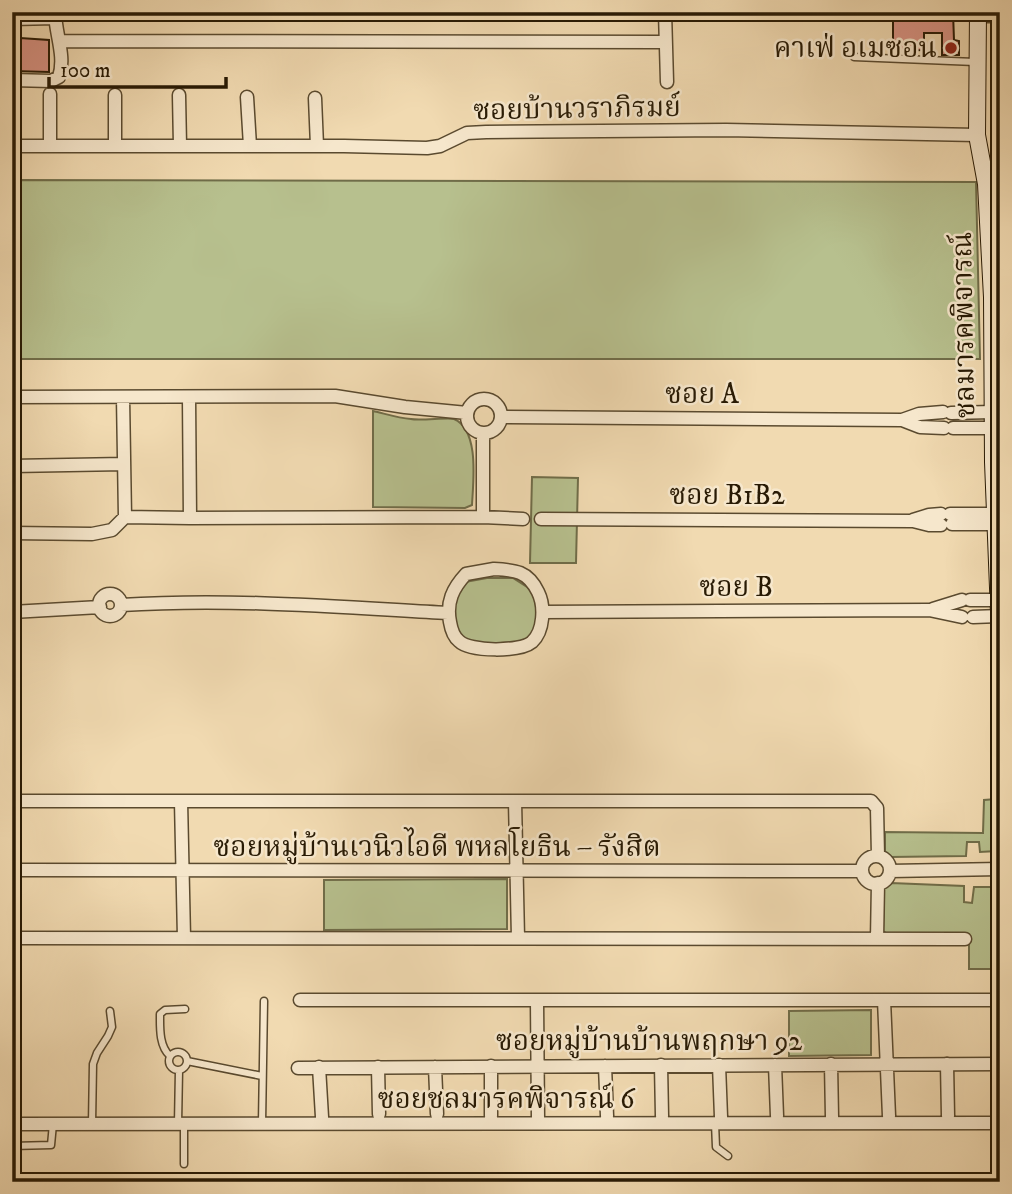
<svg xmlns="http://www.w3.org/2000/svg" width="1012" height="1194" viewBox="0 0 1012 1194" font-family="'IM FELL DW Pica','Noto Serif Thai',serif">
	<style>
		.green { fill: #b7c08e; stroke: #706d49; stroke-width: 2 }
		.building { fill: #d99384; stroke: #281a04; stroke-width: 2 }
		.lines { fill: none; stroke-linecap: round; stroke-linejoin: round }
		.lane-casing { stroke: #5a4a2f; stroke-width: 9 }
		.street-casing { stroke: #5a4a2f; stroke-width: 15 }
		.secondary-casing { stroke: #281a04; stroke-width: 18 }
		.lane { stroke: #f6e7cc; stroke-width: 6 }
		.street { stroke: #f6e7cc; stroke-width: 12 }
		.secondary { stroke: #f6e7cc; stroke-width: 16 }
		.poi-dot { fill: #8f2418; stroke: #f6e7cc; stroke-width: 2.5 }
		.labels { text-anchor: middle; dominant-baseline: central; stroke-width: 5; stroke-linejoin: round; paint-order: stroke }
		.poi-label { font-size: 28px; fill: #281a04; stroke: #f6e7cc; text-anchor: end }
		.street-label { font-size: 28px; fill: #281a04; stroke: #f6e7cc }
	</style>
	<rect width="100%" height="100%" fill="#f1dab1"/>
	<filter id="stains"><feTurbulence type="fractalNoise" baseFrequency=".00286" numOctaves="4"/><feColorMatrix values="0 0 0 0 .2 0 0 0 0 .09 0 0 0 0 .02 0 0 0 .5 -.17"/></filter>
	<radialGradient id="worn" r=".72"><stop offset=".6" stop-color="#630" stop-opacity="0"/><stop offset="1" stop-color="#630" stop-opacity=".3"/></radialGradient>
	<path class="green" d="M12,180L976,182L980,359H12Z
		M373,411C386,414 398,418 411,419C420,421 449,417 454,419C480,430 473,483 472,505L465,508L373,507Z
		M532,477L578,478L576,563H530Z
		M487,578H513L527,587L534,594L539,622L529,641L487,644L466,641L453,625L454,594L465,582Z
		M996,799L997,851L980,852L979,842H967L966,856L890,857L885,853V832L983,833L984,800Z
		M507,879V929L324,930V880Z
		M891,883L964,886V902L972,903L974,887H998L1000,901V969H969V934L889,935L883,931L884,886Z
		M871,1010V1055L789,1056V1011Z"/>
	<path class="building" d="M953,12L954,40L959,41V55H942V33H924V50L893,51V13Z
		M20,38L49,40V72L12,71V40H20Z"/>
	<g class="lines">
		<g class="lane-casing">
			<path id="lane" d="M854,57L975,62
				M169 1061a9 9 0 1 1 18 0a9 9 0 1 1-18 0Z
				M170,1056C159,1046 160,1028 160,1014L165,1010L185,1009
				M187,1061L262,1076
				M715,1123L716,1147L728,1156
				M92,1124L93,1064L97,1053L108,1036L112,1027L110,1011
				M178,1124L179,1070
				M262,1124L264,1001
				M12,1146L51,1145L53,1124
				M184,1164V1124"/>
		</g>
		<g class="street-casing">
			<path id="street" d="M665,12L667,82
				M977,16H1000
				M12,19L55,18
				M60,41L665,42
				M12,80L51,81L59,77C66,56 55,33 55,12
				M50,94V146
				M179,95L180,146
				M247,97L250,146
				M315,98L317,146
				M12,146H344L427,148L440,146L467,133L486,132L726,130L977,135
				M115,146V95
				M986,184H1000
				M12,397L335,396L405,407L467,413
				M123,397L125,517
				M189,397L190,518
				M467 416a17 17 0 1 1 34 0a17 17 0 1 1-34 0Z
				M951,413L992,412
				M502,417L902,420L920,427L944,428
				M902,420L919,414L943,412
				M953,428H993
				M483,433V517
				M12,466L124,464
				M950,514H995
				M541,519L913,521L929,525H941
				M913,520L929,515L941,514
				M952,524H996
				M12,533L92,534L112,530L125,517L190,518L483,517L523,519
				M494,569C515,570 528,571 538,592C545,606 544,631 532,642C520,652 470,652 459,641C454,637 451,628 450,622C446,602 453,588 466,574Z
				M99 605a11 11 0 1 1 22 0a11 11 0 1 1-22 0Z
				M970,600H998
				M121,605C230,598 339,607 448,613
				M933,609L962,600
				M12,612L100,607
				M543,612L929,610L962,617
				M973,617L999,616
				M12,801H871L877,808L878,856
				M181,801L184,938
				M515,801L518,938
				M862 870a14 14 0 1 1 28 0a14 14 0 1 1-28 0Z
				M12,870L862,871
				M890,871L1000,869
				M12,938L965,939
				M877,939L878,883
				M300,1000H1000
				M537,1000L538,1119
				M884,1000L889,1116
				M831,1064L832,1117
				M947,1064L948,1116
				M661,1065L662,1116
				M719,1065L721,1117
				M775,1065L777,1116
				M605,1066L607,1116
				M319,1067L322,1117
				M378,1067L379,1114
				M435,1067L437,1114
				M298,1068L1000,1064
				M491,1116V1066
				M12,1124L1000,1123"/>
		</g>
		<g class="secondary-casing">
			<path id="secondary" d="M978,12L977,135L986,184L992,297L993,462L1000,638"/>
		</g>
		<use href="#lane" class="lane"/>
		<use href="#street" class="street"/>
		<use href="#secondary" class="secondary"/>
	</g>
	<circle class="poi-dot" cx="951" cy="48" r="7"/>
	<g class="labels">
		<g class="poi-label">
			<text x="937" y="48">คาเฟ่ อเมซอน</text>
		</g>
		<g class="street-label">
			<text transform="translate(577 109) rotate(-1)">ซอยบ้านวราภิรมย์</text>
			<text transform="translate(964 325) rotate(-91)">ชลมารคพิจารณ์</text>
			<text x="702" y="394">ซอย A</text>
			<text x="727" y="495">ซอย B1B2</text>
			<text x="736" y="587">ซอย B</text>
			<text x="437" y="847">ซอยหมู่บ้านเวนิวไอดี พหลโยธิน – รังสิต</text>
			<text x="649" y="1041">ซอยหมู่บ้านบ้านพฤกษา 92</text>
			<text x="506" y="1099">ซอยชลมารคพิจารณ์ 6</text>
		</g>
	</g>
	<rect width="1012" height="1194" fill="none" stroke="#f1dab1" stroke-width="42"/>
	<rect x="14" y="14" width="984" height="1166" fill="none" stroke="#281a04" stroke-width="3.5"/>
	<rect x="21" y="21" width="970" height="1152" fill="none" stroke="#281a04" stroke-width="2"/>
	<path d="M49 77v10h177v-10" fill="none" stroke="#281a04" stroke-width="3.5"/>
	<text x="60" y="77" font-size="21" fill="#281a04" stroke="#f6e7cc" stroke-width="5" paint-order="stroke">100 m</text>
	<rect width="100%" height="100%" filter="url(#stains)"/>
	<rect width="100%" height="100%" fill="url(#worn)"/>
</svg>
